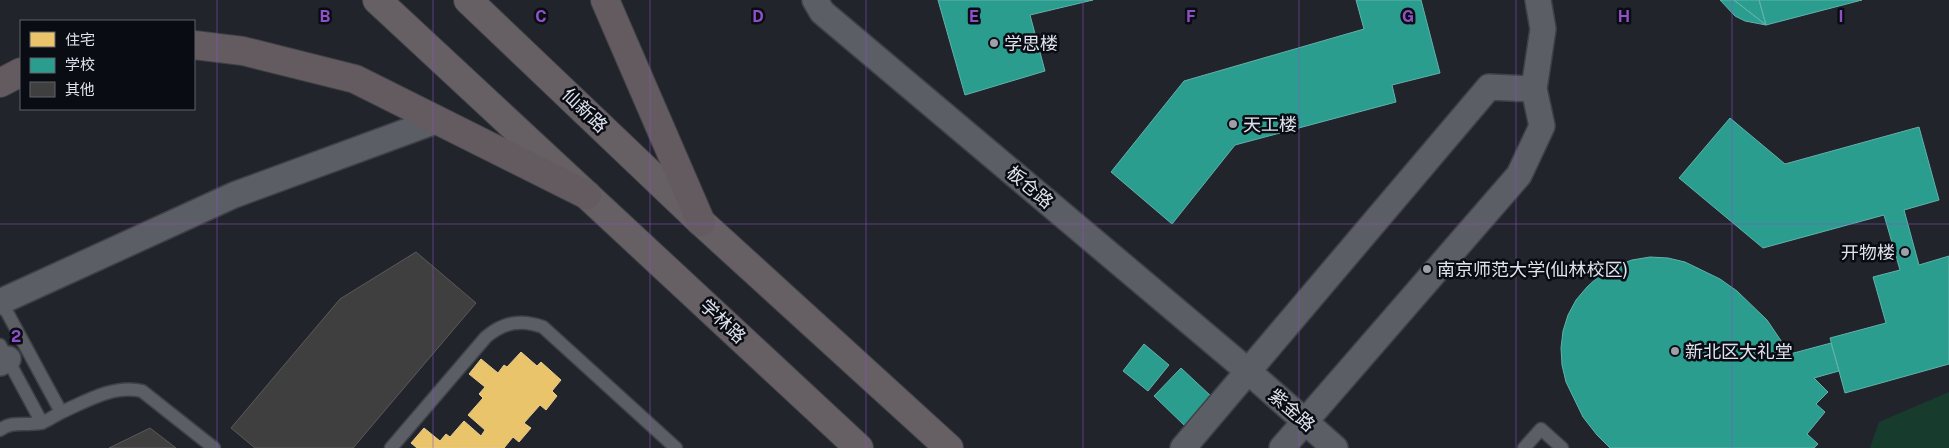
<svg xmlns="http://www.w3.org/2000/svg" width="1949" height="448" viewBox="0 0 1949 448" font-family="'Public Sans','Noto Sans SC',sans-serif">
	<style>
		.green { fill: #173c2d }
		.homes { fill: #e9c46a; stroke: #e6cd91 }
		.schools { fill: #2a9d8f; stroke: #60b2ab }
		.building { fill: #403f40; stroke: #5c595a }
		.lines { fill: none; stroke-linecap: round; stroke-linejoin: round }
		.lane-casing { stroke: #3f4147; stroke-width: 15 }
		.street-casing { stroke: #3f4147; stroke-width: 28 }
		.primary-casing { stroke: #3f4147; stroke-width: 30 }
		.highway-casing { stroke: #3f4147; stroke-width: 30 }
		.lane { stroke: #5c5e65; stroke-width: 12 }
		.street { stroke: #5c5e65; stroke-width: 25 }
		.primary { stroke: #666065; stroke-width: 28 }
		.highway { stroke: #635b5f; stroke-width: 28 }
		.grid { fill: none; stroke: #8f51c8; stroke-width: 1; stroke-opacity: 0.55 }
		.poi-dot { fill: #9da0a9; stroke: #0a0c13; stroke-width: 2 }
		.labels { text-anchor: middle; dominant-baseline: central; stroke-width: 5; stroke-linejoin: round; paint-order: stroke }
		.poi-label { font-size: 18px; fill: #dfe3ed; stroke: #0a0c13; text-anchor: start }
		.street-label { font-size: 18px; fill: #dfe3ed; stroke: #0a0c13 }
		.grid-label { font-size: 16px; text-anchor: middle; font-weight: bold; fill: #8f51c8; stroke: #0a0c13; stroke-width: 5; stroke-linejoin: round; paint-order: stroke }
	</style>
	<rect width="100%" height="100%" fill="#22242c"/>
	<path class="green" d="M1949,392V448H1870L1879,422Z"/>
	<path class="homes" d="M521,352L537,366L541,362L561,380L552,391L557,396L546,410L540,405L524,423L531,428L519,442L513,437L504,448H417L411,443L424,428L440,441L446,434L450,437L464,421L481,436L485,430L468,415L483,398L479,394L485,387L469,374L481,359L498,373L504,365L507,367Z"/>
	<path class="schools" d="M938,0H1093L1030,15L1045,71L965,95Z
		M1356,0H1421L1440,73L1392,85L1396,102L1235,145L1172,224L1111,172L1184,81L1364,29Z
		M1720,0H1734L1766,25L1745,21L1735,16Z
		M1734,0H1759L1766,25Z
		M1759,0H1862L1766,25Z
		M1730,118L1785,164L1919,127L1939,200L1904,210L1919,265L1949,256V364L1845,393L1830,338L1886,323L1873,277L1900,270L1884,215L1763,248L1679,178Z
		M1650,257L1668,258L1685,262L1720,279L1737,291L1767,320L1790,354L1831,343L1839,371L1814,378L1828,392L1816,404L1825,412L1807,434L1818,444L1814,448H1610L1597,435L1583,417L1566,382L1562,365L1561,348L1563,331L1568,315L1576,300L1587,287L1600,275L1616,266L1632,260Z
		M1144,344L1169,365L1148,391L1123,371Z
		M1181,368L1212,397L1185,426L1154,396Z"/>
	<path class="building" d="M416,252L476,303L353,448H255L231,428L340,299Z
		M150,428L176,448H109Z"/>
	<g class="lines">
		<g class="lane-casing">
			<path id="lane" d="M1,301L61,412
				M0,345L42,423
				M0,430C12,420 27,426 41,423C48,421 55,415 62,412C86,401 115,384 142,391L214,448
				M391,448L486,337C504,322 521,319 543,327L676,448
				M1524,448L1541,429L1562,448"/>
		</g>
		<g class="street-casing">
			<path id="street" d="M815,0L822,12L1249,372L1335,448
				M0,302L234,195L438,120
				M0,363L8,359
				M1183,448L1489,87L1534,89
				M1282,448L1519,175L1542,126L1534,89L1543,29L1538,0"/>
		</g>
		<g class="primary-casing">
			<path id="primary" d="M377,0L859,448
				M468,0L701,222L949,448"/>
		</g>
		<g class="highway-casing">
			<path id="highway" d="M605,0L701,222
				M194,45L243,51L355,79L587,195
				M0,83L21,72"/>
		</g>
		<use href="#lane" class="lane"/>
		<use href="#street" class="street"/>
		<use href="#primary" class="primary"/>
		<use href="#highway" class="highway"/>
	</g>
	<path class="grid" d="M217,0V448M433,0V448M650,0V448M866,0V448M1083,0V448M1299,0V448M1516,0V448M1732,0V448M0,224H1949"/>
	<g class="poi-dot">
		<circle cx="994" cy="43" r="5"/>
		<circle cx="1233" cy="124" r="5"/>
		<circle cx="1905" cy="252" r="5"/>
		<circle cx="1427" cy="269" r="5"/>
		<circle cx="1675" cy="351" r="5"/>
	</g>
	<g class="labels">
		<g class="poi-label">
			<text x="1004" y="43">学思楼</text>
			<text x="1243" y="124">天工楼</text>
			<text x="1895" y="252" text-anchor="end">开物楼</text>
			<text x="1437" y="269">南京师范大学(仙林校区)</text>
			<text x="1685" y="351">新北区大礼堂</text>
		</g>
		<g class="street-label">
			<text transform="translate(585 110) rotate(44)">仙新路</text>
			<text transform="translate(1030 187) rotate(40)">板仓路</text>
			<text transform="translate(723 321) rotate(43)">学林路</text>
			<text transform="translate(1292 410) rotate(41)">紫金路</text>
		</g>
	</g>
	<g class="grid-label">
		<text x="325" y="22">B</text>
		<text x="541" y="22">C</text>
		<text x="758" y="22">D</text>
		<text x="974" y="22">E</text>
		<text x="1191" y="22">F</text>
		<text x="1408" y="22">G</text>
		<text x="1624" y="22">H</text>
		<text x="1841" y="22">I</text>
		<text x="16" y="342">2</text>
	</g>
	<rect x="20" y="20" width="175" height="90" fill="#0a0c13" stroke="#5f626a"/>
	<rect x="30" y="32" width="25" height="15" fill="#e9c46a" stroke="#5f626a"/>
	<text x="65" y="45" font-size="15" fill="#dfe3ed">住宅</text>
	<rect x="30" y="58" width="25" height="15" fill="#2a9d8f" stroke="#5f626a"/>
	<text x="65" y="70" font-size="15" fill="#dfe3ed">学校</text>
	<rect x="30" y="82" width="25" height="15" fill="#403f40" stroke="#5f626a"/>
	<text x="65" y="95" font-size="15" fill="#dfe3ed">其他</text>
</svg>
